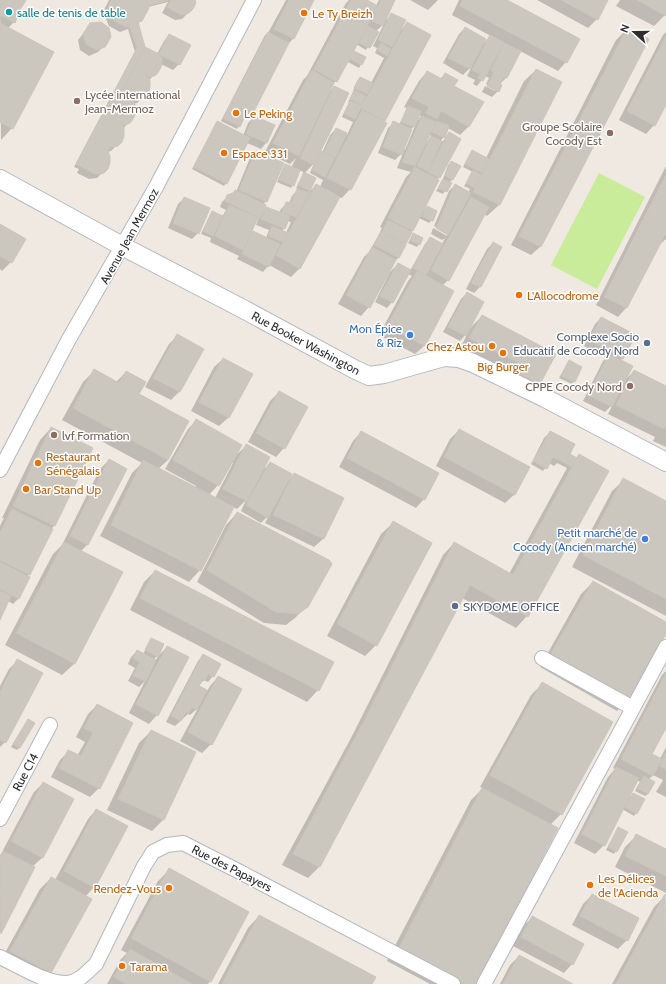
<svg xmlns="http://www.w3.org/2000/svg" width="666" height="984" viewBox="0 0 666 984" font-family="Cabin,sans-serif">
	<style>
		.pitch { fill: #c9ec9a }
		.shadow { fill: #0003; fill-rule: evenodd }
		.building { fill: #cbc7bf; stroke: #cbc5ba }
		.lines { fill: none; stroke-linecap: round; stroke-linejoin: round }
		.minor-casing { stroke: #b4b7c1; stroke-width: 16 }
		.tertiary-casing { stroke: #b4b7c1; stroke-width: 20 }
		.minor { stroke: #fff; stroke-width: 14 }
		.tertiary { stroke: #fff; stroke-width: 18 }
		.culture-dot { fill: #0f9aa8; stroke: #fff; stroke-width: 1.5 }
		.food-dot { fill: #e8710a; stroke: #fff; stroke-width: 1.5 }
		.education-dot { fill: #8d6e63; stroke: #fff; stroke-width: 1.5 }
		.shop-dot { fill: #3f7fe0; stroke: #fff; stroke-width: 1.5 }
		.service-dot { fill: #5c6f8a; stroke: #fff; stroke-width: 1.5 }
		.labels { text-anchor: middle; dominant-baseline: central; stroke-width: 3; stroke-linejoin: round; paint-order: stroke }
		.culture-label { font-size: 12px; fill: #0d838f; stroke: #fff; text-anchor: start }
		.food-label { font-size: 12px; fill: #c56008; stroke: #fff; text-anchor: start }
		.education-label { font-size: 12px; fill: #785e54; stroke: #fff; text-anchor: start }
		.street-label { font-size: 12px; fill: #2e2e2e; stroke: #fff }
		.shop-label { font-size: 12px; fill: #366cbe; stroke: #fff; text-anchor: end }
		.service-label { font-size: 12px; fill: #4e5e75; stroke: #fff; text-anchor: end }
	</style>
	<rect width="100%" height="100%" fill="#efe9e1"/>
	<path class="pitch" d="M599,173L645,197L597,289L551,265Z"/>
	<path class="shadow" d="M0,0H25L19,9L14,22L8,28L12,128L1,140Z
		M109,0H194L192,9L182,19L175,20L162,13L168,2L148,7L141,20L137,24L144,47L157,54L164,41L169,35L179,64L173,70L161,64L158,71L148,81L147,93L137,103L133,104L129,122L123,129L121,141L111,151L107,152L103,172L97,178L89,179L77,173L79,169L74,167L135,52L128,29L120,32L109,26L103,12Z
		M286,0H313L293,39L287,45L252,112L250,115L246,113L237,129L221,121L265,35L268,33Z
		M349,0H365L376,6L379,0H394L384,22L392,14L400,31L407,23L384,120L350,189L342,198L339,197L300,268L291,277L269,265L263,272L237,259L239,256L210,242L211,238L201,234L210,215L212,213L222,217L226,210L220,207L222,202L228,196L236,192L250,158L256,152L266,201L263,205L262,213L266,208L279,213L281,209L287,203H289L292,196L298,189L296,188L304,173L315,178L309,192L316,185L320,187L323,180L310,173L314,163L305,173L299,170L293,185L291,188L277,182L283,168L285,165L291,168L296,158L290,164L265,152L303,80L307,76L346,3ZM384,24L373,46L377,48L375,53L384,58L371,83L360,78L357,81L353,91L354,92L348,102H349L342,117L353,122L347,135L336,129L330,135L322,153L317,157L334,87L328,93L331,86L336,81L356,44L366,50L378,32L376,31ZM365,26L368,27L363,33ZM259,217L256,225L269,230L266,238L251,231L256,221ZM287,221L291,222L286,233L282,231L284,228Z
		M410,0H438L428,10Z
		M459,0H504L566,62L558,71L520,51L506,78L500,84L498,91L492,97L482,92L485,86L495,91V89L486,84L489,78L485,76L477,86L473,84L475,80L467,76L472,66L463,75L443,63L459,34L465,28L483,44L491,36L452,15Z
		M537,0H607L597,19L588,28Z
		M620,0H666V14L654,26L616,6Z
		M91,24L104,46L98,52L89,56L80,50L78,40Z
		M627,29L571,187L540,247L531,255L511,245L616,40Z
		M666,32V103L654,125L646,134L619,120L663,35Z
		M355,52L365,57L359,68L348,62Z
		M536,70L561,83L499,205L487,216L484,214L448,280L442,286L453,292L424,346L415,354L379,335L408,281L412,276L408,274L392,302L387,308L375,302L390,272L398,264L410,271L425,244L431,238L442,244L445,238L442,240L431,234L433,228L447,236V234L434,226L449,191L455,185L468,193L470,189L464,186L473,172L463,167L470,154L472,152L486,158L524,81Z
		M427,72L440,79L445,74L453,86L469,126L460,135L448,128L444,137L440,141L442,142L449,134L460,139L437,180L422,212L427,207L432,220L429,223L419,218L404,245L399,257L394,262L369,307L361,316L338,304L364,257L369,252L378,236L382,228L380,227L406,177L411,172L397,168L404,151L395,160L378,153L388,128L394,123L399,125L407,108L404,107L419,81ZM419,115L421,116L415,124ZM415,126L405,150H403L411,129ZM429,135L432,136L426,143Z
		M254,117L274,126L266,143L261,149L247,143L226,183L224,186L192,169L215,125L218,122L243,136L248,123Z
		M451,163L453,179L449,183H450L443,194L436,191L444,179H443L448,165Z
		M666,166V239L658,246L626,308L618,317L596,305Z
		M184,198L198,233L192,239L168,228L178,204Z
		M0,225L11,262L2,271L0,269Z
		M413,235L419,244L417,247L408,243Z
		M493,243L501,247L480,287L474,293L466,289L487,249Z
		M467,293L470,328L482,316L554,354L539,383L530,392L517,375L461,347L468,332L460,341L443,332L461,299Z
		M601,318L623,358L620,361L624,381L634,371L666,387V447L653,441L655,437L608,414L613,404L605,412L583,401L603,361L606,358L584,346L595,324Z
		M177,336L202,349L179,392L171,400L145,387L169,344Z
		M223,359L252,374L228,418L219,426L191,411L214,367Z
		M569,361L581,367L572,384L559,378Z
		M94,371L116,382L126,372L138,395L168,460L158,469L195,488L196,486L165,469L188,429L196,421L234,457L246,446L261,472L270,463L289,479L294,474L343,498L323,539L314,547L265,523L269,515L261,523L241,511L246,500L237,509L233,507L200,570L189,582L100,536L132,473L142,463L62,420L83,382ZM231,462L233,463L215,498L209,495L218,485Z
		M279,392L284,448L276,457L248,442L270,401Z
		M51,428L92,448L54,526L51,529L28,576L19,598L13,604L8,601L0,618V526L4,518H2L40,440Z
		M459,430L529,468L514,495L505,503L436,466L450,439Z
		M361,432L424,499L416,508L339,467L353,441Z
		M550,432L574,444L568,454L576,458L579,455L527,616L516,628L462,598L320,866L308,878L282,865L351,738L443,555L454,543L509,574L567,468L557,463L554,466L549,463L543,471L531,464L544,438Z
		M109,460L126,469L87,545L81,551L121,573L74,664L62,675L5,645L53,554L62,545L100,469Z
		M624,480L666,502V616L572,567L612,491Z
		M237,513L307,606L295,618L286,625L264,623L197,582L226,525Z
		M393,523L376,645L365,656L327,636L381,534Z
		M155,571L318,690L307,702L130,610L144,582Z
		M593,582L666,624V632L628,699L617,711L540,667L581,594Z
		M151,639L157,656L154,659L156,660L158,656L167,647L157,715L149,724L129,713L145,681L139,687L128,681L135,668L128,664L131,657L137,651L143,654Z
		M203,655L213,676L208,682L204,680L198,686L207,691L210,686L218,677L211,744L202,753L180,741L198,708L190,715L188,714L175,726L166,722L198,661Z
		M18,660L5,742L0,747V686L9,669Z
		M666,671V726L651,755L660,759L666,747V797L656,792L663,780L653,775L648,780V794L645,796L635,791L640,782L637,780L627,800L633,794L636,813L634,816L622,809L604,845L595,854L574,843L608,777L615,769L613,768L662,675Z
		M542,684L561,814L550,825L476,984H430L387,961L471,800L483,788L480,787L531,695Z
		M97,705L99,788L90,797L51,777L60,760L69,751L77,756L85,742L76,737L88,714Z
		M28,720L19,748L17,750L11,747Z
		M151,731L163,820L152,831L107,810L139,743Z
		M43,783L73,799L42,858L32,867L33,868L0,933V855L4,851L3,850L34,792Z
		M96,810L94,887L85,897L90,900L50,973L39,984L0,962L40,889L51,878L55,880L88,819Z
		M618,829L626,833L614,854L606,850Z
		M636,836L666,850V893L615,867L625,847Z
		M169,870L210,981L208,984H107L121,959L127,953L121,950L158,881Z
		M592,895L627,940L618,949L572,925L583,904Z
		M665,896L666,984H612L654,907Z
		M259,916L371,984H218L248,928Z
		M532,918L572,964L564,973L513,946L523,926Z
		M519,956L571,984H500L510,965Z"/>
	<path class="building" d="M0,0H26L20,10L15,23L0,15Z
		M111,0H146L149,8L142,21L126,27L114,21L108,6Z
		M146,0H169L147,6Z
		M171,0H195L196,3L193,9L189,13L181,15L167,7Z
		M289,0H314L294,39L274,29Z
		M351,0H367L378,6L337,82L314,69Z
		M381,0H395L383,26L372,21Z
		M463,0H507L580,39L567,63L460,6Z
		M561,0H608L598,20Z
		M637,0H666V16Z
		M391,13L406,20L392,47L378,40Z
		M101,22L109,28L111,37L105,47L96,50L86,44L83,34L90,23Z
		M138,22L145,47L82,167L76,164L137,48L129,25Z
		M407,22L431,35L385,121L361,108Z
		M0,23L54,52L13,129L0,122Z
		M368,26L379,32L370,48L359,43Z
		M465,27L486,39L470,69L448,58Z
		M627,28L649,39L573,186L551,175Z
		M268,32L289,43L253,113L248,110L240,127L223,118Z
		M169,34L191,45L180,65L159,54Z
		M490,35L504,42L483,81L478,78L480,74L472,70Z
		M666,36V105L655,126L627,111Z
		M381,43L391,49L387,56L377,50Z
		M504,43L521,51L507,78L504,77L500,84L502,85L499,92L487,86L494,72L491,70Z
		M145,47L159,54L162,58V65L159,71L156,75L151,77L147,76L134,69Z
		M354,51L366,57L362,65L350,59Z
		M134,69L147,76L150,81V87L148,94L144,98L140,99H135L122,92Z
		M536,69L562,82L500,205L473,192Z
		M312,70L334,83L299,156L273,143Z
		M427,71L442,79L445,73L458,80L454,86L484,102L469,127L441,111L437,119L426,113L429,107L412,98Z
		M360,77L373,83L367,94L354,88Z
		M334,86L349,93L314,165L300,158Z
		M354,90L366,96L362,105L350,99Z
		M122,92L135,99L133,102L120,95Z
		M120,95L133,102L136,106V113L133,119L130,123L125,125H122L108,117Z
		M350,101L362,106L355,119L344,114Z
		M408,106L421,111L415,127L401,122Z
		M362,110L387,123L351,190L327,178Z
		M254,116L275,125L267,143L246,134Z
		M422,116L436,122L415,166L402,162Z
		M108,117L122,125L124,129V136L122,142L118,146L114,147H110L96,140Z
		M217,121L250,138L227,184L194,167Z
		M393,121L412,129L402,155L383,147Z
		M437,121L449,126L445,138L432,132Z
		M336,128L347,133L336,157L324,152Z
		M449,132L461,139L440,178L428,172Z
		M431,136L442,141L428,171L417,166Z
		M96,140L110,147L108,151L94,144Z
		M94,144L108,151L110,156V162L108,169L104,173L100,174H95L82,167Z
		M472,150L489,159L482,173L465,164Z
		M256,151L284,163L267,202L239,190Z
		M321,151L335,158L325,177L312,170Z
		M451,161L461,166L453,180L445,176Z
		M285,164L300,170L294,186L279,180Z
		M415,167L439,180L413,231L388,218Z
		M473,170L481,175L474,188L466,183Z
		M304,172L316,178L310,191L298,185Z
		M551,175L573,186L541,247L519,236Z
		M666,175V233L642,222Z
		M443,179L452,183L447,192L438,188Z
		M316,184L340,197L300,269L276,255Z
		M455,184L471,193L448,235L436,228Z
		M297,189L310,193L296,217L282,212L286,202L291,203Z
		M235,190L266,205L260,218L225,201L227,195L233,193Z
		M184,197L210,208L199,234L173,223Z
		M471,197L489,207L449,281L431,270Z
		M229,205L258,218L243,250L215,236Z
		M427,206L437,211L433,221L422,216Z
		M266,207L290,216L285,229L261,219Z
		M212,211L223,216L213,236L203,231Z
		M388,220L412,232L406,244L382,232Z
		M642,222L666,233L627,308L604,297Z
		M0,224L26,239L12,263L0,256Z
		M272,226L288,233L283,242L268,236Z
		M253,231L280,244L269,267L242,254Z
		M381,232L406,245L399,258L374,245Z
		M413,233L423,238L420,245L410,240Z
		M430,237L443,244L426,275L413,268Z
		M493,242L502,247L481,287L471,283Z
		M372,247L396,260L370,308L346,295Z
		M398,263L411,270L393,303L380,296Z
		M417,271L454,291L425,346L387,326Z
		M467,292L484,302L466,336L448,327Z
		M482,315L556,354L540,384L520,374L525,366L469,338Z
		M601,317L636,335L623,359L589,340Z
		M177,334L204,349L180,392L153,378Z
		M609,354L633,366L612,407L588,395Z
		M223,358L253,374L229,418L199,402Z
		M569,360L582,367L575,382L561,376Z
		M94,369L119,383L126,371L146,382L139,394L189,421L168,460L73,408Z
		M634,370L666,386V425L664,429L616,405Z
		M279,391L308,407L285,449L256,433Z
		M196,419L242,445L219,486L173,460Z
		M51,427L93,448L55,526L13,506Z
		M459,429L530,467L515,495L444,457Z
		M361,431L439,473L425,500L347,458Z
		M550,431L575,444L570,454L566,452L561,461L553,457L555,453L542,446Z
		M246,444L270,457L247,501L223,489Z
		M542,446L555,453L547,469L533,461Z
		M566,452L577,458L572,467L561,461Z
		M579,454L609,471L528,617L470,585L320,867L293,854L362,725L454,542L513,575Z
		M109,459L127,469L88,545L70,536Z
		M143,460L234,507L201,571L111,525Z
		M270,462L292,474L268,518L246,505Z
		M294,473L344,498L324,539L273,515Z
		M623,478L666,501V599L583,555Z
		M12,509L53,529L30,575L0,560V533Z
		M237,512L329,560L332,564L322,582L308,607L298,614L276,612L207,570Z
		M393,521L432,543L377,646L337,624Z
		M64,542L123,572L75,664L16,633Z
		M0,562L30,577L19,599L0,589Z
		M155,570L334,662L319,691L140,598Z
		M593,581L666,622V634L629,700L550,655Z
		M0,591L11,596L0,620Z
		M151,638L164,644L158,657L145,650Z
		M167,646L189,657L158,716L136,704Z
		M137,650L156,660L146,681L133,676L140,662L133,658Z
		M203,654L221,664L214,677L208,674L205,681L202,679L199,686L207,690L197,710L192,707L189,713L186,712L181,721L171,716Z
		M17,659L43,673L6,743L0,740V692Z
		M666,673V728L652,754L662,759L653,776L621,759Z
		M218,676L242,689L212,745L188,732Z
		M542,682L613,722L562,815L490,775Z
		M97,704L133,723L100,789L59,768L68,750L81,756L93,733L84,728Z
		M28,719L35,723L20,748L13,744Z
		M151,730L196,752L164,820L118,799Z
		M666,753V769L660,766Z
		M616,767L639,778L605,846L582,834Z
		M644,776L655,782L648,794L637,788Z
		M43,782L74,799L43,858L11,841Z
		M482,788L558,828L477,984H463L398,950Z
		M633,793L645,799L637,814L625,807Z
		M96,809L128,826L95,888L64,871Z
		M618,827L628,832L617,852L608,847Z
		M636,834L666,849V876L625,856Z
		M3,851L35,867L1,934L0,857Z
		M169,868L249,912L211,982L131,938Z
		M51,877L92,899L51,973L10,951Z
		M592,894L639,918L628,941L580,916Z
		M665,894L666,984H616Z
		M259,915L376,977L372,984H222Z
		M532,916L584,944L573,965L521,937Z
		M130,949L192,984H126L114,977Z
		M519,955L573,984H503Z"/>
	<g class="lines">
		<g class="minor-casing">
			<path id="minor" d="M0,470L69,339L156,187L254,0
				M542,658L633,708
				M0,819L50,725
				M0,957C19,966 47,984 68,983C80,981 88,971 96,964L144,866L153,852L167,845L183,843L240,872L453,984
				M484,984L666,647"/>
		</g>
		<g class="tertiary-casing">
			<path id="tertiary" d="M0,179L122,246L245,310L354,369L369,376L384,374L444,357L459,358L473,363L545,398L666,462"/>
		</g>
		<use href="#minor" class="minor"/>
		<use href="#tertiary" class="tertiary"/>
	</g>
	<circle class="culture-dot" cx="9" cy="12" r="4"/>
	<g class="food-dot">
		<circle cx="304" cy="13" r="4"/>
		<circle cx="236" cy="113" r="4"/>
		<circle cx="224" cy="153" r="4"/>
		<circle cx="519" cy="295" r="4"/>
		<circle cx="492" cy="346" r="4"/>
		<circle cx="503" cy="353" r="4"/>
		<circle cx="38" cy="463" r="4"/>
		<circle cx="26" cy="489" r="4"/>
		<circle cx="590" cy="885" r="4"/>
		<circle cx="169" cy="888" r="4"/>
		<circle cx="122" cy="966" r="4"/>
	</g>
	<g class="education-dot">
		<circle cx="77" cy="101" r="4"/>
		<circle cx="610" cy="133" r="4"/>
		<circle cx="630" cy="386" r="4"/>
		<circle cx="54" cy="435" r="4"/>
	</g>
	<g class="shop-dot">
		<circle cx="410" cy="335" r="4"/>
		<circle cx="645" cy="539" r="4"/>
	</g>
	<g class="service-dot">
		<circle cx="647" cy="343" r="4"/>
		<circle cx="455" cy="606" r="4"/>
	</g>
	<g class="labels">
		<g class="culture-label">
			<text x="17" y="12">salle de tenis de table</text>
		</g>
		<g class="food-label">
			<text x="312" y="13">Le Ty Breizh</text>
			<text x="244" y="113">Le Peking</text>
			<text x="232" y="153">Espace 331</text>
			<text x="527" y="295">L'Allocodrome</text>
			<text x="484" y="346" text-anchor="end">Chez Astou</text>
			<text x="503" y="366" text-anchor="middle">Big Burger</text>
			<text x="46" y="456">Restaurant<tspan x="46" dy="14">Sénégalais</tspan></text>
			<text x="34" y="489">Bar Stand Up</text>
			<text x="598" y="878">Les Délices<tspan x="598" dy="14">de l’Acienda</tspan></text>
			<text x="161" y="888" text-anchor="end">Rendez-Vous</text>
			<text x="130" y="966">Tarama</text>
		</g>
		<g class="education-label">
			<text x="85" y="94">Lycée international<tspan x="85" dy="14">Jean-Mermoz</tspan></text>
			<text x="602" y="126" text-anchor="end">Groupe Scolaire<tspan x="602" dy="14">Cocody Est</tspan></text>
			<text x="622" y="386" text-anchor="end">CPPE Cocody Nord</text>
			<text x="62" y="435">lvf Formation</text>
		</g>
		<g class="street-label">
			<text transform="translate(129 236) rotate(-61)">Avenue Jean Mermoz</text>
			<text transform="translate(306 343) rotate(28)">Rue Booker Washington</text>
			<text transform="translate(25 772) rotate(-62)">Rue C14</text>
			<text transform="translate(232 868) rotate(27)">Rue des Papayers</text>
		</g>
		<g class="shop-label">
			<text x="402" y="328">Mon Épice<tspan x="402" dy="14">&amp; Riz</tspan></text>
			<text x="637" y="532">Petit marché de<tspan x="637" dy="14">Cocody (Ancien marché)</tspan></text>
		</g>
		<g class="service-label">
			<text x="639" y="336">Complexe Socio<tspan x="639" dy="14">Educatif de Cocody Nord</tspan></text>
			<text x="463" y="606" text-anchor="start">SKYDOME OFFICE</text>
		</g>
	</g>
	<g transform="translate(634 32) rotate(291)" stroke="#ffffff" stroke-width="3" paint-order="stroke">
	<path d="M0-3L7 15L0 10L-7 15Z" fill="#2e2e2e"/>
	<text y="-6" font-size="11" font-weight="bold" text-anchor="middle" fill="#2e2e2e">N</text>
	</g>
</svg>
